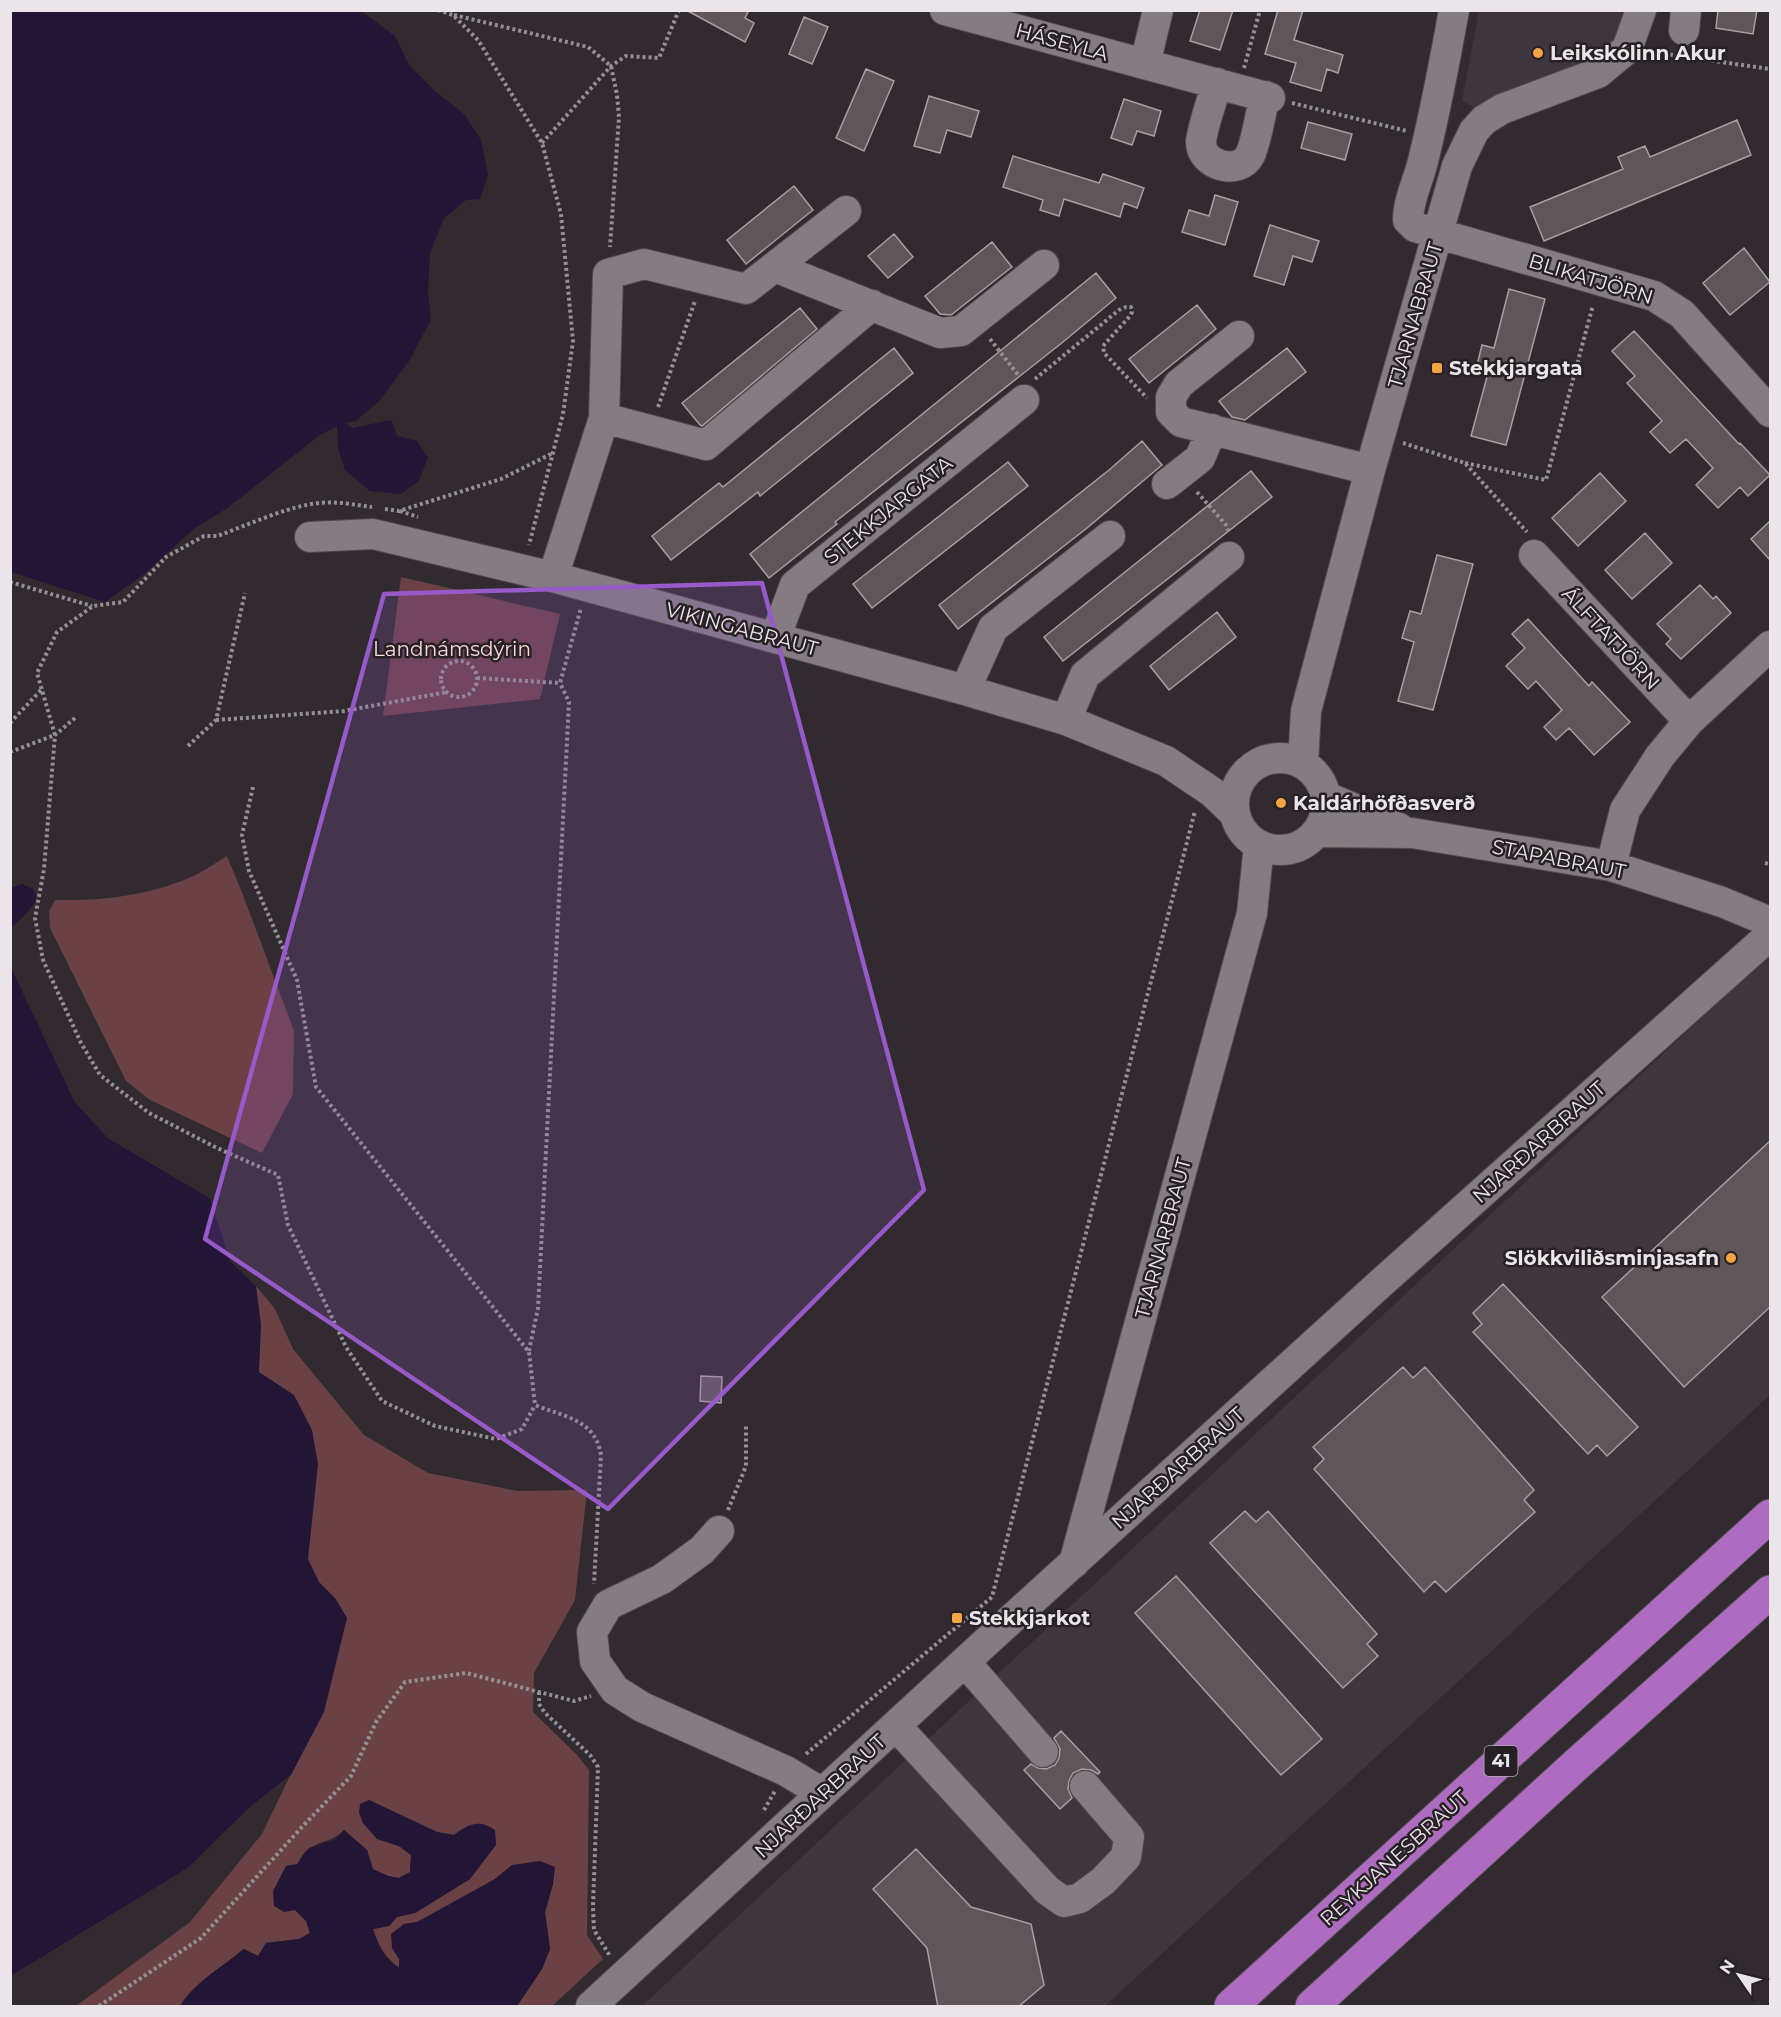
<svg xmlns="http://www.w3.org/2000/svg" width="1781" height="2017" viewBox="0 0 1781 2017" font-family="Montserrat,sans-serif">
	<style>
		.built { fill: #3f353c }
		.green { fill: #6a4246 }
		.water { fill: #231536 }
		.building { fill: #5e5659; stroke: #a79fa1; stroke-width: 1.5 }
		.lines { fill: none; stroke-linecap: round; stroke-linejoin: round }
		.minor-casing { stroke: #4f4a4d; stroke-width: 32 }
		.highway-casing { stroke: #4f4a4d; stroke-width: 35 }
		.path { stroke: #959093; stroke-width: 4; stroke-dasharray: 3 3; stroke-linecap: butt }
		.minor { stroke: #837c81; stroke-width: 30 }
		.highway { stroke: #ae6cc1; stroke-width: 33 }
		.marked { fill: #965ac9; fill-opacity: 0.2; stroke: #965ac9; stroke-width: 4.5; stroke-linejoin: round }
		.poi-dot { fill: #f4a443; stroke: #272125; stroke-width: 2 }
		.labels { text-anchor: middle; dominant-baseline: central; stroke-width: 5; stroke-linejoin: round; paint-order: stroke }
		.shield { fill: #272125; stroke: #afaaae; stroke-width: 1.5 }
		.shield-label { font-size: 18px; font-weight: bold; fill: #e9e5e8 }
		.street-label { font-size: 20px; fill: #e9e5e8; stroke: #272125 }
		.poi-label { font-size: 20px; font-weight: bold; fill: #e9e5e8; stroke: #272125; text-anchor: start }
		.park-label { font-size: 20px; fill: #f9d8da; stroke: #272125 }
	</style>
	<rect width="100%" height="100%" fill="#312b2f"/>
	<path class="built" d="M1479,11H1627L1619,42L1592,64L1481,111L1462,101Z
		M1770,954V1395L1105,2006H642Z"/>
	<path class="green" d="M401,577L560,614L540,699L383,716Z
		M227,856L243,895L294,1031L293,1094L262,1153L150,1100L126,1081L50,928L49,911L55,900C102,901 147,896 191,877C203,872 215,863 227,856Z
		M10,965L75,1102L108,1138L210,1198L230,1260L256,1286L275,1309L293,1349L364,1435L428,1473L517,1491L587,1490L575,1600L534,1673L533,1712L577,1755L589,1770L587,1935L603,1959L552,2006H517L542,1969L550,1949L545,1912L553,1884L512,1865L495,1879L437,1912L417,1922L403,1924L392,1948L399,1959L400,1968C385,1958 379,1946 373,1929L389,1926L397,1917L415,1913L470,1879L463,1829L454,1835L437,1832L369,1800L377,1839L399,1846L411,1855L410,1872L399,1878L388,1876L372,1869L367,1850L344,1830C334,1841 322,1840 310,1848C291,1859 296,1891 295,1910L306,1921L310,1933L299,1939L266,1943L258,1956L243,1949C221,1969 196,1981 180,2006H76L190,1922L262,1834L290,1776L249,1808L188,1868L11,1976Z"/>
	<path class="water" d="M11,10L361,11L395,36L409,65L436,92L464,114L481,140L488,175L480,199L466,200L444,218L430,253L428,293L431,320L409,361L380,400L356,421L345,423L352,428L391,420L397,436L417,441L428,458L418,482L400,494L370,491L345,470L338,448L337,426L320,435L226,509L195,528L143,575L105,602L11,572Z
		M22,884C54,893 23,916 11,928V888Z
		M10,965L75,1102L108,1138L210,1198L230,1260L256,1286L261,1325L259,1372L294,1395L312,1430L318,1464L308,1559L319,1582L335,1598L347,1618L324,1712L291,1775L249,1808L188,1868L11,1976Z
		M369,1800L437,1832L454,1835C469,1824 479,1819 495,1830L496,1845L470,1879L415,1913L397,1917L389,1926L373,1929C378,1946 384,1958 399,1968V1959L392,1948L391,1934L404,1924L417,1922L495,1879L512,1865L540,1861L555,1867L553,1884L545,1912L550,1949L542,1969L517,2006H180C196,1981 221,1968 244,1949L258,1956L266,1943L299,1939L310,1933L306,1921L295,1910L284,1912L274,1906L273,1891L286,1866L297,1864L309,1848L336,1839L344,1830L367,1850L373,1869L388,1876L399,1878L410,1872L411,1855L399,1846L377,1839L363,1823L359,1813L360,1804Z"/>
	<path class="building" d="M686,10H749L745,18L754,23L745,42Z
		M1200,10H1233L1220,50L1190,41Z
		M1278,10H1303L1294,40L1343,55L1338,73L1327,69L1321,91L1290,82L1296,63L1265,54Z
		M1718,10H1757L1753,34L1716,28Z
		M804,17L828,27L812,64L789,54Z
		M866,69L894,81L864,151L836,138Z
		M929,96L979,111L971,137L947,130L940,153L914,146Z
		M1124,99L1161,111L1154,136L1137,131L1132,145L1111,138Z
		M1737,120L1751,155L1544,241L1530,207L1623,169L1618,157L1645,146L1650,157Z
		M1308,122L1352,134L1345,160L1301,148Z
		M1013,156L1099,183L1103,174L1144,188L1137,208L1124,203L1120,217L1064,199L1059,216L1040,210L1043,200L1003,187Z
		M794,186L813,210L746,264L727,240Z
		M1215,195L1238,202L1225,245L1182,232L1189,210L1209,216Z
		M1270,225L1319,241L1312,262L1293,256L1284,285L1254,276Z
		M894,234L913,257L888,278L868,256Z
		M992,242L1012,267L951,315L940,314L925,296Z
		M1744,248L1770,282L1730,315L1703,283Z
		M1096,273L1116,298L1063,342L835,522L837,524L769,578L750,554Z
		M1509,289L1545,299L1506,445L1471,436L1487,377L1475,373L1482,345L1494,348Z
		M1197,305L1216,329L1149,383L1129,359Z
		M800,308L817,329L702,426L700,425L682,403Z
		M1634,331L1739,444L1740,443L1770,475L1748,496L1740,487L1718,508L1696,485L1713,468L1686,439L1670,453L1650,432L1662,421L1627,383L1635,376L1612,351Z
		M894,348L913,373L760,496L758,492L671,560L652,536L719,483L723,487Z
		M1287,348L1306,372L1245,420L1232,417L1219,401Z
		M1142,441L1162,465L1087,528L958,629L939,605L1109,470Z
		M1008,462L1028,486L872,608L853,584Z
		M1251,471L1272,497L1063,661L1044,637Z
		M1600,473L1626,501L1578,546L1552,518Z
		M1770,521V560L1751,539Z
		M1645,533L1672,563L1632,599L1605,570Z
		M1437,555L1473,564L1433,710L1398,701L1414,642L1402,638L1410,611L1421,614Z
		M1700,585L1713,599L1716,596L1731,613L1681,659L1666,644L1671,639L1657,624Z
		M1217,612L1236,637L1169,690L1150,666Z
		M1528,619L1589,686L1592,682L1630,722L1594,755L1569,728L1556,740L1544,727L1562,710L1536,681L1528,689L1506,666L1525,648L1512,634Z
		M1770,1141V1307L1684,1387L1602,1297Z
		M1503,1284L1638,1427L1607,1456L1597,1445L1588,1454L1473,1332L1482,1324L1473,1313Z
		M1403,1367L1413,1378L1425,1367L1534,1490L1524,1500L1535,1512L1446,1592L1435,1581L1424,1592L1314,1469L1324,1459L1313,1447Z
		M701,1376L722,1377L721,1403L700,1401Z
		M1245,1511L1256,1522L1268,1511L1377,1634L1367,1644L1378,1656L1343,1688L1210,1543Z
		M1176,1576L1322,1739L1281,1775L1135,1613Z
		M1061,1731L1100,1772L1098,1774L1091,1770L1082,1769L1073,1773L1069,1781L1068,1789L1072,1798L1060,1809L1024,1770L1031,1764L1038,1768L1046,1769L1055,1765L1059,1758L1060,1749L1054,1738Z
		M916,1849L971,1907L1031,1924L1044,1985L1018,2007H938L927,1948L873,1889Z"/>
	<g class="lines">
		<g class="minor-casing">
			<path id="minor" d="M945,10L1270,98
				M1454,10C1445,60 1436,108 1424,157C1420,177 1408,199 1408,220L1415,227L1654,296L1682,314L1770,412
				M1684,30L1686,10
				M1145,64L1158,10
				M1217,83C1213,98 1202,128 1201,142C1201,166 1239,176 1250,155C1256,144 1261,110 1265,96
				M775,267L940,333L961,331L1044,265
				M1239,336L1179,384L1171,397V412L1181,422L1370,470
				M604,418L706,445L872,305
				M1167,484L1200,458L1212,429
				M310,537L373,534L553,577L965,690L1066,720L1166,761L1212,792L1235,814
				M1534,555L1689,721
				M553,577L604,418L608,274L644,264L746,289L846,211
				M775,638L795,585L1024,400
				M965,690L993,628L1110,536
				M1066,720L1085,675L1229,557
				M1234 804a46 46 0 1 1 92 0a46 46 0 1 1-92 0Z
				M1303,763L1306,711L1370,470L1457,166L1474,131L1484,120L1502,109L1598,73L1627,49L1641,10
				M1327,797L1399,828
				M1317,832L1412,833L1611,866L1722,902L1770,922
				M1611,866L1625,810L1660,756L1689,721L1770,646
				M719,1531L702,1550L662,1579L608,1605L592,1632L595,1661L615,1690L642,1707L786,1771L822,1793
				M1074,1563L1252,913L1259,845
				M965,1662L1043,1752
				M896,1726L1047,1890L1064,1902L1080,1898L1103,1881L1126,1857L1129,1837L1085,1786
				M591,2006L984,1644L1381,1283L1770,935"/>
		</g>
		<g class="highway-casing">
			<path id="highway" d="M1231,2006L1770,1516
				M1312,2006L1577,1764L1770,1592"/>
		</g>
		<path class="path" d="M438,10L453,15L478,40L542,143L561,214L573,341L563,414L529,545
			M454,15L588,47L611,66L617,95L619,117L610,247
			M1652,52L1770,69
			M1244,68L1260,10
			M1292,103L1407,131
			M542,143L611,66L626,56L659,58L679,10
			M990,339L1019,376
			M1035,379L1119,310L1126,307H1131L1132,312L1130,316L1103,346L1104,353L1147,398
			M658,407L695,301
			M1403,443L1465,463L1527,532
			M1465,463L1546,480L1593,305
			M1197,492L1227,526L1229,533
			M385,509L399,511L501,479L553,453
			M400,511L418,517
			M10,582L92,606
			M441 679a18 18 0 1 1 36 0a18 18 0 1 1-36 0Z
			M477,678L560,683L581,608
			M75,718L55,735L44,869L35,918L43,960L81,1043L100,1075L149,1113L217,1148L278,1175L288,1225L346,1347L382,1401L435,1426L496,1439L522,1429L535,1405
			M216,720L344,711L447,692
			M10,723L41,690
			M188,746L216,720L245,593
			M10,752L55,735L37,673L57,632L93,606L123,602L166,557L204,536H217C249,525 287,506 320,503C338,501 355,505 372,507
			M253,787L242,835L249,871L297,980L316,1087L529,1352L535,1405C564,1417 595,1419 601,1455L594,1584
			M1765,863L1770,864
			M529,1351L538,1308L569,702L560,683
			M728,1510L746,1466V1424
			M539,1692V1704L545,1713L590,1755L598,1767L593,1907L594,1930L610,1956
			M806,1754L992,1597L1195,811
			M764,1810L775,1791
			M99,2006L201,1938L301,1828L351,1776L376,1722L405,1682L466,1673L574,1701L591,1696"/>
		<use href="#minor" class="minor"/>
		<use href="#highway" class="highway"/>
	</g>
	<path class="marked" d="M762,583L924,1190L608,1509L205,1239L384,594Z"/>
	<g class="poi-dot">
		<circle cx="1538" cy="53" r="6"/>
		<rect x="1431" y="362" width="12" height="12" rx="3"/>
		<circle cx="1281" cy="803" r="6"/>
		<circle cx="1731" cy="1258" r="6"/>
		<rect x="951" y="1612" width="12" height="12" rx="3"/>
	</g>
	<g class="labels">
		<rect class="shield" x="1484.5" y="1746" width="33" height="30" rx="4.5"/>
		<g class="shield-label">
			<text x="1501" y="1761">41</text>
		</g>
		<g class="street-label">
			<text transform="translate(1062 42) rotate(15)">HÁSEYLA</text>
			<text transform="translate(1591 279) rotate(17)">BLIKATJÖRN</text>
			<text transform="translate(1415 315) rotate(-74)">TJARNABRAUT</text>
			<text transform="translate(888 510) rotate(-39)">STEKKJARGATA</text>
			<text transform="translate(742 629) rotate(15)">VIKINGABRAUT</text>
			<text transform="translate(1611 638) rotate(47)">ÁLFTATJÖRN</text>
			<text transform="translate(1559 859) rotate(11)">STAPABRAUT</text>
			<text transform="translate(1539 1142) rotate(-42)">NJARÐARBRAUT</text>
			<text transform="translate(1163 1238) rotate(-75)">TJARNARBRAUT</text>
			<text transform="translate(1178 1468) rotate(-42)">NJARÐARBRAUT</text>
			<text transform="translate(820 1796) rotate(-43)">NJARÐARBRAUT</text>
			<text transform="translate(1394 1858) rotate(-42)">REYKJANESBRAUT</text>
		</g>
		<g class="poi-label">
			<text x="1550" y="53">Leikskólinn Akur</text>
			<text x="1449" y="368">Stekkjargata</text>
			<text x="1293" y="803">Kaldárhöfðasverð</text>
			<text x="1719" y="1258" text-anchor="end">Slökkviliðsminjasafn</text>
			<text x="969" y="1618">Stekkjarkot</text>
		</g>
		<g class="park-label">
			<text x="452" y="649">Landnámsdýrin</text>
		</g>
	</g>
	<rect width="1781" height="2017" fill="none" stroke="#e9e5e8" stroke-width="24"/>
	<g transform="translate(1739 1975) rotate(305)" stroke="#272125" stroke-width="4.5" paint-order="stroke">
	<path d="M0-4.5L10 22L0 15L-10 22Z" fill="#e9e5e8"/>
	<text y="-9" font-size="16" font-weight="bold" text-anchor="middle" fill="#e9e5e8">N</text>
	</g>
</svg>
